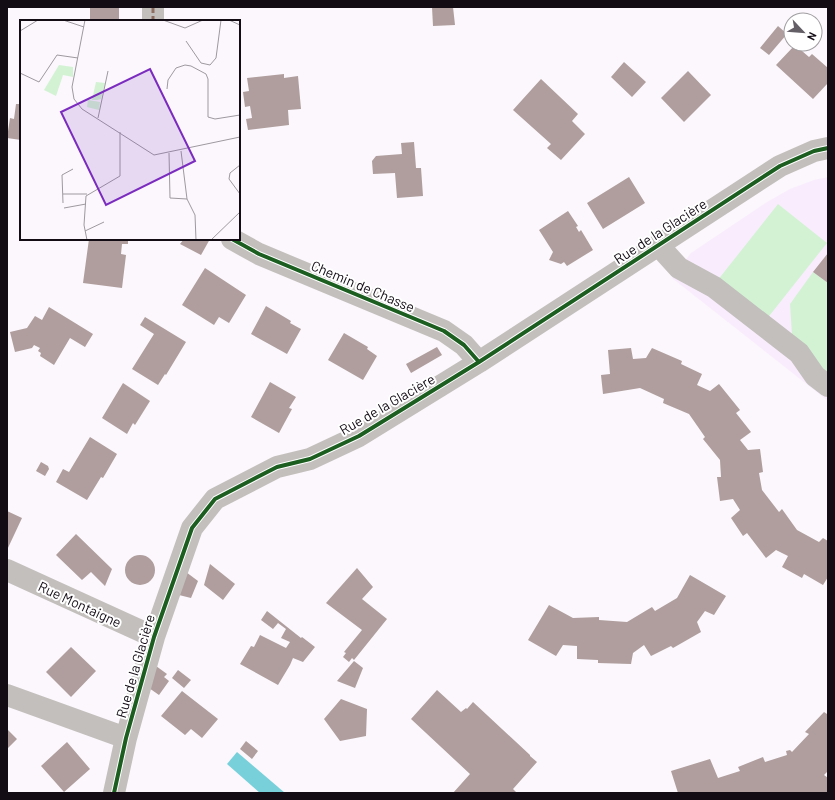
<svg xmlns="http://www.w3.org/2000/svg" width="835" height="800" viewBox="0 0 835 800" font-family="Barlow,sans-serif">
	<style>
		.built { fill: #f9edfd }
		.green { fill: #d3f2d4 }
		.water { fill: #77d0da }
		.building { fill: #af9e9d }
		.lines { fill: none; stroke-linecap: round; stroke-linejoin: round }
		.minor { stroke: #c2bfbc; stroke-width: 22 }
		.quiet { stroke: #8d6e63; stroke-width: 3; stroke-dasharray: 6 3; stroke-linecap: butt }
		.cycleway-casing { stroke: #fff; stroke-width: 6 }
		.cycleway { stroke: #1b5e20; stroke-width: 4 }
		.labels { text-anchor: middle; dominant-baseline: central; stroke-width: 4; stroke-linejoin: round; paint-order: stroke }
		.street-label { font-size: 14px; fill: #130c15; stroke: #fff }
		.inset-road { fill: none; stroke: #9e99a0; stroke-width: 1 }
		.view { fill: #7b2cbf; fill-opacity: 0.15; stroke: #7b2cbf; stroke-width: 2 }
		.inset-edge { fill: none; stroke: #130c15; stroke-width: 2 }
	</style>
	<rect width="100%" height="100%" fill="#fbf7fc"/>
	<path class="built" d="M828,177V401L672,278L691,253L767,202L790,189L814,180Z"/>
	<path class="green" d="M778,204L827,243L766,320L717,281Z
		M813,272L828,283V374L792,335L790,304Z"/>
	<path class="water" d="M237,752L285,793H260L227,764Z"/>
	<path class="building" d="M90,7L119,8V21H90Z
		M432,7H453L455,25L433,26Z
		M778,26L787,34L769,55L760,48Z
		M795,45L809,57L812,54L828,68V83L813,99L776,65Z
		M624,62L646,82L632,97L611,77Z
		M688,71L711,95L684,122L661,98Z
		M284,74V78L298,76L301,109L288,110L289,125L248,130L246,119L252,118L250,106L245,107L243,92L249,91L247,78Z
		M541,79L578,114L572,121L585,134L561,160L547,148L551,144L513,110Z
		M16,104H21V140L7,138L10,118L14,119Z
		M414,142L416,168H421L423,196L397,198L395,173L373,174L372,161L376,156L402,154L401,143Z
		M629,177L645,203L603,229L587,203Z
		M568,211L578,226L576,227L579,232L581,230L593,250L567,266L564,262L561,264L549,260L553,252L539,230Z
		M89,239H128V244H122L121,254L126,255L122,288L83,283Z
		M184,239H210L201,255L180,244Z
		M828,253V283L813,272Z
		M205,268L246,295L229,323L219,317L214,325L182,305Z
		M266,306L291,321L290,323L301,329L287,354L251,334Z
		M49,307L93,334L85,347L70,338L54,365L40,356L41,353L38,351L40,348L34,345L32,348L15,352L10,332L27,328L35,316L42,320Z
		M145,317L186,342L166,375L165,374L158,385L132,369L154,334L140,325Z
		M344,333L368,347L367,349L377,356L363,380L328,360Z
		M437,347L442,355L411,373L406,364Z
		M631,348L633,359L646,358L652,348L682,361L681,364L702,374L697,385L710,391L719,384L740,410L736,413L751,432L740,440L748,450L760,449L763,472L759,473L762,490L779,512L782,509L797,530L819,542L823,538L828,541V577L823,585L804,574L802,578L782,567L788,556L776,550L766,558L747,533L743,536L731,518L740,510L733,499L720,501L717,477H721L720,460L703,439L705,437L689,414L663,403L664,399L640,388L603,394L601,375L610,374L608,350Z
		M270,382L296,397L289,408L292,409L279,433L251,417Z
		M123,383L150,401L135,425L133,423L127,434L102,418Z
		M90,437L117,454L103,478L101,477L87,500L56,482L63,469L69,472Z
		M41,462L48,466L49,469L45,476L36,471Z
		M7,511L22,518L7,550Z
		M76,534L112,569L105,586L91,572L82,580L56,555Z
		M125 570a15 15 0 1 1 30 0a15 15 0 1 1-30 0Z
		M210,564L235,584L223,600L204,585Z
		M357,568L373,587L362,599L387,619L354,660L352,658L349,662L343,657L346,653L344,652L362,630L326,603Z
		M186,572L198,581L191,598L179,595Z
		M690,575L726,596L714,615L705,611L697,622L701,632L673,648L671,646L651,656L644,645L633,653L631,664L598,663V660L577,659V646L563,645L556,656L528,640L549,605L573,618L599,617V620L627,622L652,607L655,611L677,598Z
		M267,611L301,638L302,637L315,647L303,662L293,658L290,665L278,685L240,664L251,646L254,647L260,635L286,648L290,642L281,638L286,629L278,623L273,629L261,620Z
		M71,647L96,671L71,697L46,672Z
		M354,661L363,668L355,688L337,681Z
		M156,666L167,674L164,677L169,681L159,695L149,688Z
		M178,670L191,680L184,688L172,678Z
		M437,690L461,712L466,708L467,709L473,702L530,755V756L537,762L513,789L517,793H453L470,774L411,719Z
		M182,691L218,719L202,738L191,729L185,735L161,716Z
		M341,699L367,709L366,736L340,741L324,719Z
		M824,712L827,714L828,713V771L824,775L828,778V793H678L671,771L710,759L718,778L740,771L738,767L763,757L765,762L787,755L786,751L790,750L792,752L809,734L805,732Z
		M7,729L17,739L7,749Z
		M246,741L258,751L252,759L240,749Z
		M67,742L90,769L64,792L41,766Z"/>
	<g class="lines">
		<path class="minor" d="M153,7V21
			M232,239L259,254L444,331L464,345L479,362
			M658,245L679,268L714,287L799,353L815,376L828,386
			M7,570L154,637
			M7,695L126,738
			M114,793L126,738L154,637L192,528L215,499L277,467L310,459L359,436L479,362L780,166L814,151L828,148"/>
		<path class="quiet" d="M153,7V21"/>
		<g class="cycleway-casing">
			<path id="cycleway" d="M232,239L259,254L444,331L464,345L479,362
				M114,793L126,738L154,637L192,528L215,499L277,467L310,459L359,436L479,362L780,166L814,151L828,148"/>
		</g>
		<use href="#cycleway" class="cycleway"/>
	</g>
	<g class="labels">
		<g class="street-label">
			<text transform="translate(660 231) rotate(-33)">Rue de la Glacière</text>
			<text transform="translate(363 286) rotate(23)">Chemin de Chasse</text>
			<text transform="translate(387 404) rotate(-30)">Rue de la Glacière</text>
			<text transform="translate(80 604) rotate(25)">Rue Montaigne</text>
			<text transform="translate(135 666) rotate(-74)">Rue de la Glacière</text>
		</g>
	</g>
	<g transform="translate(20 20)">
		<rect width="220" height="220" fill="#fbf7fc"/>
		<path d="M39,45L53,47V57L43,55L36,76L24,70ZM76,62L85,63L81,79L77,80H72ZM68,80L80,82L79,90L67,87Z" fill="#d3f2d4"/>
		<path class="inset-road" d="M43,0L64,7M65,0L52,67L54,79L62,89L134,135L220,117M143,0L165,8L183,0M209,0L220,5M0,11L18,0M166,21L181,43L190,45L196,38L201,0M0,53L19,62L37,35L58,38M147,69L148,60L156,48L165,45L171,46L186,54L188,59V97L195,99L220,95M78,98L88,51M161,131L167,179L175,195L176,220M149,133L150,178L167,179M220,145L210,153L209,159L220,174M43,174H67M43,183L42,155L53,149M44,188L66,184M65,211L84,202M67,220L64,205L66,176L100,156V112M191,220L220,192"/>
		<path class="view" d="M130,49L175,141L86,185L41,92Z"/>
		<rect width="220" height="220" class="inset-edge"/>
	</g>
	<rect width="835" height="800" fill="none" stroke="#130c15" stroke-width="16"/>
	<g transform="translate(803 32) rotate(116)"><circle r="19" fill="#ffffff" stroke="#a19ea1"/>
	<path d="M0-3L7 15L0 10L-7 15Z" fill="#645e66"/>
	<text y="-6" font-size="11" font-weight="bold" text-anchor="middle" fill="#130c15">N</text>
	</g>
</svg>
